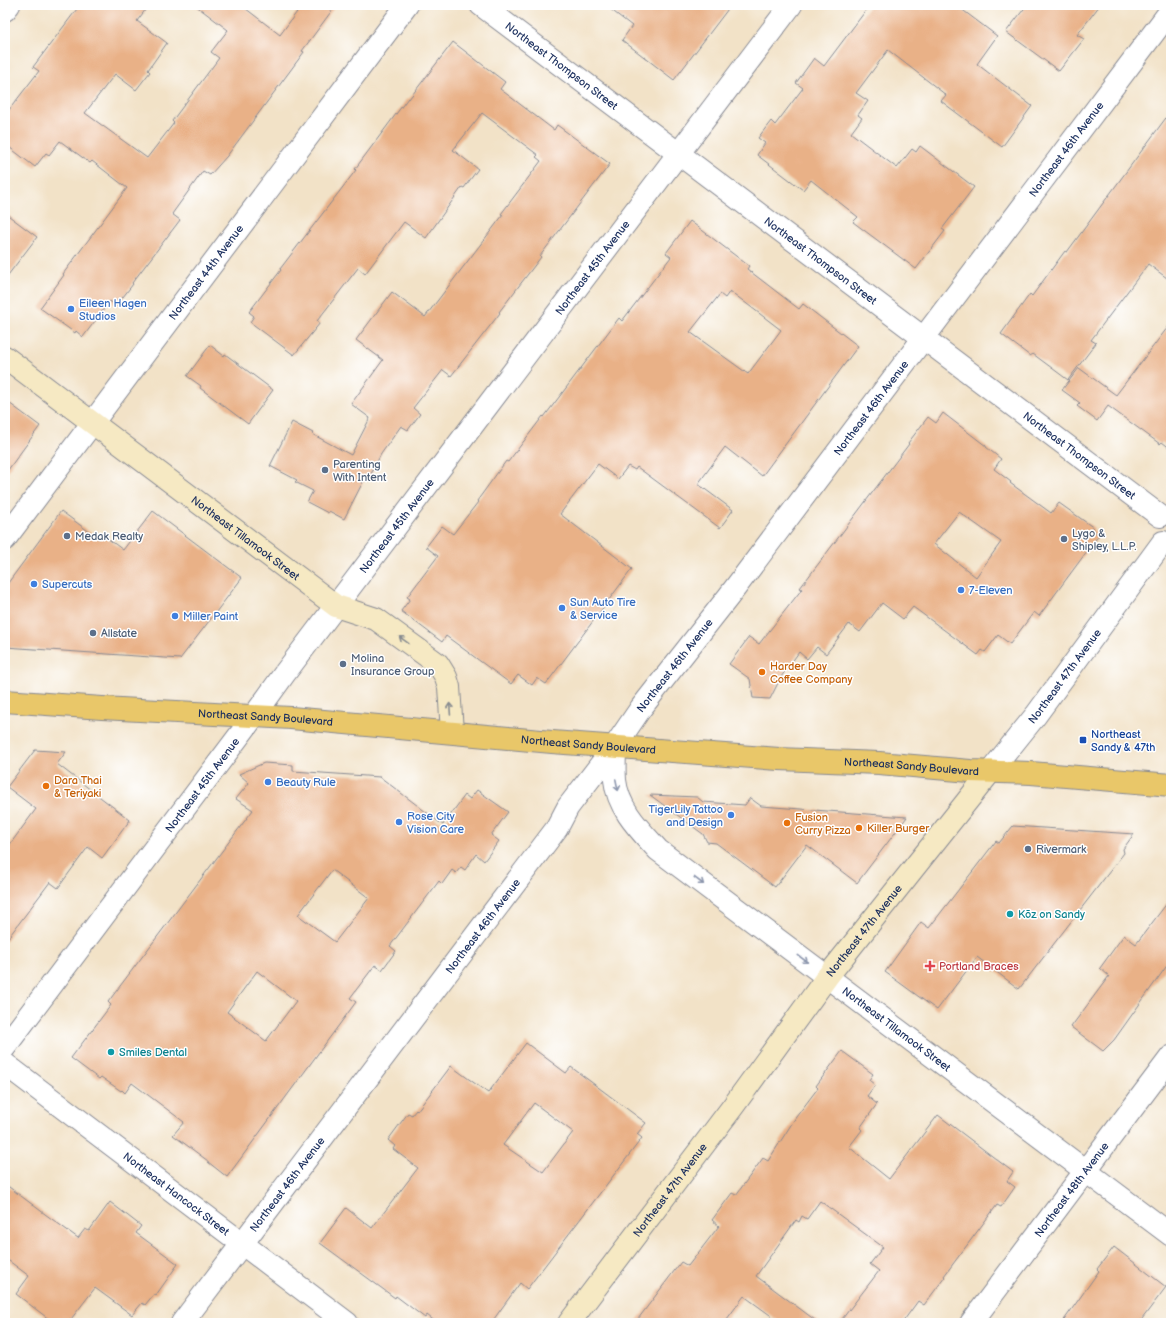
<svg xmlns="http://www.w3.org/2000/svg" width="1176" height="1328" viewBox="0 0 1176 1328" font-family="'Balsamiq Sans',sans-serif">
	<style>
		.building { fill: #e9b187; fill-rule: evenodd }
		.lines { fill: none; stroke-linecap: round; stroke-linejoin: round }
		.street-casing { stroke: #868892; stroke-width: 24 }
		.secondary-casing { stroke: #868892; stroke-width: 24 }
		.primary-casing { stroke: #868892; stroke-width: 24 }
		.street { stroke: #fff; stroke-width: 22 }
		.secondary { stroke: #f6e9c3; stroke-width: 22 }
		.primary { stroke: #e9c769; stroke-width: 22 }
		.oneway { stroke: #888c90 }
		.oneway2 { stroke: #8d97ae }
		.shop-dot { fill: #3f7fe0; stroke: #fff; stroke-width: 1.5 }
		.service-dot { fill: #5c6f8a; stroke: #fff; stroke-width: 1.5 }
		.food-dot { fill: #e8710a; stroke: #fff; stroke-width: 1.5 }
		.transit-dot { fill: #1a4fb4; stroke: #fff; stroke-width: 1.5 }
		.culture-dot { fill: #0f9aa8; stroke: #fff; stroke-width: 1.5 }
		.health-dot { fill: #e0444e; stroke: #fff; stroke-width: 1.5 }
		.labels { text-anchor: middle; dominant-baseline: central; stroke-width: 3; stroke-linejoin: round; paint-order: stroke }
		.street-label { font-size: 11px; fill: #1b2f5e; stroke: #fff }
		.shop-label { font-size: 11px; fill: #366cbe; stroke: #fff; text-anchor: start }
		.service-label { font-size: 11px; fill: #4e5e75; stroke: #fff; text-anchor: start }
		.food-label { font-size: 11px; fill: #c56008; stroke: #fff; text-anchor: start }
		.transit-label { font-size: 11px; fill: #164399; stroke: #fff; text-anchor: start }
		.culture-label { font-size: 11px; fill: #0d838f; stroke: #fff; text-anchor: start }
		.health-label { font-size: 11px; fill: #be3a42; stroke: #fff; text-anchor: start }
	</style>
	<rect width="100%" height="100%" fill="#fff"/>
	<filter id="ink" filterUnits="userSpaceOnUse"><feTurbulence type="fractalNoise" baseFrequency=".025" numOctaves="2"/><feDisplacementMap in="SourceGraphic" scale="8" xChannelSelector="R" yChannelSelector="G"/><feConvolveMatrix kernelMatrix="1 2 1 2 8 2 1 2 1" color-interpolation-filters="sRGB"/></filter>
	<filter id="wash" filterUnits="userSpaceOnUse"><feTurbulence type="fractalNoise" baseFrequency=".012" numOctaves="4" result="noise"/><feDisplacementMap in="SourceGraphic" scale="16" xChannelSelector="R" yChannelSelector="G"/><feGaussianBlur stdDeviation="0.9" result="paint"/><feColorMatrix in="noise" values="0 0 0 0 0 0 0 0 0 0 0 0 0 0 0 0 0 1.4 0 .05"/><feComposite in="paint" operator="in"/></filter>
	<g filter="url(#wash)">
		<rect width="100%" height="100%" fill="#f2e2c7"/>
		<g id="blocks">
			<path class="building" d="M80,5H149L137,21L167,43L148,70L150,72L136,90L115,74L85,113L147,158L174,123L172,121L219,58L211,52L228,30L195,5H241L280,35L302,5H336L302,51L304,52L227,156L210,175L203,171L172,214L180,220L132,283L133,284L116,306L110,301L83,337L76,331L75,333L40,308L64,275L63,274L127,188L92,161L90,163L60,141L49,155L46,153L35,167L5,144V115L39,71L33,67Z
				M605,5H731L674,80L622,40L632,26Z
				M870,5H956L997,36L977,64L1032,106L1002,147L941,101L946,95L888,50L856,93L868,101L858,115L862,118L851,133L897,168L912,149L916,152L920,146L974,187L942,229L945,231L916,269L853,222L858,217L811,180L803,190L757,155L765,143L758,138L771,121L775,125L803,88L796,83L814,58L824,66Z
				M1027,5H1100L1077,35L1084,39L1059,71L1006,32Z
				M453,42L505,82L500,89L554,130L557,125L610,164L540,256L541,257L499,312L500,313L451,376L443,370L413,408L420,414L408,430L401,426L381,454L370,476L367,474L344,519L329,511L328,513L307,502L313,491L295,482L297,480L270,466L292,422L313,433L312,434L351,455L370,418L351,404L383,360L356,340L392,292L425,317L503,215L501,214L541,161L536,157L538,155L482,113L453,150L478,169L464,188L462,187L426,238L404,222L365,274L358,268L317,321L320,323L294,355L250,322L254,316L249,312L281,270L280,269L356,170L355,169L408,98L409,99Z
				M1171,111V281L1148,264L1091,340L1096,343L1068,380L1033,354L1030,356L1001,334L1030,294L1032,296L1065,251L1067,252Z
				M5,213L37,237L5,279Z
				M690,221L749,266L747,269L799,309L803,304L858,346L762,476L725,447L698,484L733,510L720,528L637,467L635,470L628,466L618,479L598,464L560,514L632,569L546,684L537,678L532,685L518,675L511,684L446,636L442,642L401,611L410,599L407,597L438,556L426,547L442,526L453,534L478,502L477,501L506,461L508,462L543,416L544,417L619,318L622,321L671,257L666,253ZM730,291L781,330L748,374L690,332L720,294L725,298Z
				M1171,323V449L1162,442L1160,444L1108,406L1097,421L1077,406L1080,403L1062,390L1079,368L1116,395Z
				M210,345L224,356L225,354L273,390L248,424L200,388L201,386L187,376Z
				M5,400L40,426L5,474Z
				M943,413L986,446V447L1001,459L994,469L1011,482L1010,483L1051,513L1059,503L1094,528L1093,530L1099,535L1039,616L1034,612L1010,644L998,635L985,652L982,650L978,655L913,607L903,619L882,603L860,632L849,624L826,654L817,647L807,659L799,652L781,677L770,699L753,698L750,679L729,664L749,637L759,644L802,589L800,588L835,542L909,444L908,443L928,417L936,423ZM959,512L1001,542L976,577L934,544Z
				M61,511L99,539L103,535L123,550L153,511L242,578L180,659L5,647V587Z
				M35,750L66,752L57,764L130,820L102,858L88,847L58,888L50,882L5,942V851L36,809L7,787Z
				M264,763L293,765V771L380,777L443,825L465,795L470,799L477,790L508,812L491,835L499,841L484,861L476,854L465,870L461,867L456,873L452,870L442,884L439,881L390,946L396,951L382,970L375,965L350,998L356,1002L227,1177L208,1162V1161L173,1135L184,1122L132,1083L125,1093L122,1090L121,1091L101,1077L99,1079L71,1058L111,1005L108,1002L253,810L236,799L249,783L239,774ZM332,870L369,898L335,942L298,915ZM257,971L296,1001L266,1041L227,1012Z
				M650,795L697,797L703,802L745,805L750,798L761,806L907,817L857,883L807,845L775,887L716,843L707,842L703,834Z
				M1013,826L1134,834L1123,849L1124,853L1019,989L977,957L937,1010L885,972L921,922L929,928L996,841L999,843Z
				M1171,898V960L1114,1040L1103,1051L1071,1027L1109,976L1100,968L1124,935L1136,944Z
				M526,1043L566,1073L571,1067L646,1123L637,1134L642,1138L527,1289L520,1283L491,1323H437L427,1315L425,1318L396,1296L395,1298L320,1243L346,1208L372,1228L418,1168L393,1149L395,1146L388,1140L408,1113L412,1115L416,1110L417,1111L451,1066L488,1093ZM534,1103L573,1132L543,1172L503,1145Z
				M842,1051L873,1074L869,1080L875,1085L867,1096L877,1104L860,1128L862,1130L849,1147L889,1179L938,1115L1013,1172L1007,1181L1015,1187L1001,1207L997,1205L944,1276L945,1277L924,1305L918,1301L902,1323H839L879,1271L870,1264L883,1247L820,1201L807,1219L802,1216L799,1222L796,1220L756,1276L819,1323H781L744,1296L724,1323H635L681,1262L688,1266L719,1226L712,1220L732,1193L736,1195L763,1158L768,1161L796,1117L818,1088L816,1086Z
				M5,1184L45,1214L78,1238L85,1229L89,1231L110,1202L141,1226L136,1233L178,1264L156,1295L154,1294L145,1305L142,1303L132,1315L95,1288L68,1323H54L16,1294L29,1276L5,1258Z
				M1114,1247L1166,1287L1139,1323H1062L1099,1271L1097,1269Z"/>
		</g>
	</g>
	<g filter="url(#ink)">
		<use href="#blocks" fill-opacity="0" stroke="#868892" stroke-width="1"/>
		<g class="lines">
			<g class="street-casing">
				<g id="street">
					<path id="s1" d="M481,5L1160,516"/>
					<path d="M5,10L9,5"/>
					<path id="s2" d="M5,539L407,5"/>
					<path id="s3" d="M615,746C615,757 614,769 615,780C618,809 640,830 658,850L1171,1235"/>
					<path id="s4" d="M991,771L1036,715L1163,542"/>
					<path id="s5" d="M5,1047L254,716L285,673L791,5"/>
					<path id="s6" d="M5,1064L347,1323"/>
					<path id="s7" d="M182,1323L557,828L568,807L615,746L641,708L729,596L1171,10"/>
					<path id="s8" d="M971,1323L1171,1057"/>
				</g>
			</g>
			<g class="secondary-casing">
				<g id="secondary">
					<path id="s9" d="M5,357L336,606L376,619L438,664L446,677L449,687L452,732"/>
					<path id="s10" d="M569,1323L734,1105L827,977L991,771"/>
				</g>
			</g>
			<g class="primary-casing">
				<g id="primary">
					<path id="s11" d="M5,701L102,708L291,718L552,742L779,759L879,763L970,771L1031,773L1171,785"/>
				</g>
			</g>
			<use href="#street" class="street"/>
			<use href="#secondary" class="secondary"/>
			<use href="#primary" class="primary"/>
		</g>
		<defs><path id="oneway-shaft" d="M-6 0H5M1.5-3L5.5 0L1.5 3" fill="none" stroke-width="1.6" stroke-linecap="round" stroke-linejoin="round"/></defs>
		<g class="oneway">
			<use href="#oneway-shaft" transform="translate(404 640) rotate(-144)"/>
			<use href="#oneway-shaft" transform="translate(450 709) rotate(-94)"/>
		</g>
		<g class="oneway2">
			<use href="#oneway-shaft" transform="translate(617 785) rotate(78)"/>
			<use href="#oneway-shaft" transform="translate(699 881) rotate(37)"/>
			<use href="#oneway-shaft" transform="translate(803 959) rotate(37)"/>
		</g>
	</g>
	<g class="shop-dot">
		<circle cx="71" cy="309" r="4"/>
		<circle cx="34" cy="584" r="4"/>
		<circle cx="961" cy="590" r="4"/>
		<circle cx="562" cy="608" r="4"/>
		<circle cx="175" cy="616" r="4"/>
		<circle cx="268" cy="782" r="4"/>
		<circle cx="731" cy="815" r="4"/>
		<circle cx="399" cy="822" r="4"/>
	</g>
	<g class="service-dot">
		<circle cx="325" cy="470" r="4"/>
		<circle cx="67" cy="536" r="4"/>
		<circle cx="1064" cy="539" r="4"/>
		<circle cx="93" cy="633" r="4"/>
		<circle cx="343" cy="664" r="4"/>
		<circle cx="1028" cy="849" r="4"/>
	</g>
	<g class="food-dot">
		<circle cx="762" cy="672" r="4"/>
		<circle cx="46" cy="786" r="4"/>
		<circle cx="787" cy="823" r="4"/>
		<circle cx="859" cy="828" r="4"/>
	</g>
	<rect class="transit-dot" x="1079" y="736" width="8" height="8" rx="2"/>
	<g class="culture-dot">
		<circle cx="1010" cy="914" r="4"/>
		<circle cx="111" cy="1052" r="4"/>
	</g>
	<path class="health-dot" d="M928 960h4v4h4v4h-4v4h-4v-4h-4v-4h4z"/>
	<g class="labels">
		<g class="street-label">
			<text stroke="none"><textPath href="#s1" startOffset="101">Northeast Thompson Street</textPath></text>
			<text stroke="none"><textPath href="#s7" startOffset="1470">Northeast 46th Avenue</textPath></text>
			<text stroke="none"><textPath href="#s1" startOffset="425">Northeast Thompson Street</textPath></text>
			<text stroke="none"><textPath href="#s5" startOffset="976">Northeast 45th Avenue</textPath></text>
			<text stroke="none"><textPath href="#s2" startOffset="334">Northeast 44th Avenue</textPath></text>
			<text stroke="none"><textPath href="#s7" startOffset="1146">Northeast 46th Avenue</textPath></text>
			<text stroke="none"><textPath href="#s1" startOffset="749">Northeast Thompson Street</textPath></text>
			<text stroke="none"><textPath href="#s5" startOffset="652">Northeast 45th Avenue</textPath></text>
			<text stroke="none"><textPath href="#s9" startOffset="301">Northeast Tillamook Street</textPath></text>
			<text stroke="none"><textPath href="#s7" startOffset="822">Northeast 46th Avenue</textPath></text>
			<text stroke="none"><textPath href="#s4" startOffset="120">Northeast 47th Avenue</textPath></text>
			<text stroke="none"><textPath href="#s11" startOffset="261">Northeast Sandy Boulevard</textPath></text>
			<text stroke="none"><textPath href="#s11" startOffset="585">Northeast Sandy Boulevard</textPath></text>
			<text stroke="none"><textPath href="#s11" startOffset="909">Northeast Sandy Boulevard</textPath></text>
			<text stroke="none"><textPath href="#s5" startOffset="328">Northeast 45th Avenue</textPath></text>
			<text stroke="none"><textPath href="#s7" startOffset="498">Northeast 46th Avenue</textPath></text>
			<text stroke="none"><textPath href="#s10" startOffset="491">Northeast 47th Avenue</textPath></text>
			<text stroke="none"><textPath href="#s3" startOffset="416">Northeast Tillamook Street</textPath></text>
			<text stroke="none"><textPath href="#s7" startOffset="174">Northeast 46th Avenue</textPath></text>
			<text stroke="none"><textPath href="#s10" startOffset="167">Northeast 47th Avenue</textPath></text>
			<text stroke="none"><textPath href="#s8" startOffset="167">Northeast 48th Avenue</textPath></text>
			<text stroke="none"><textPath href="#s6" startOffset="215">Northeast Hancock Street</textPath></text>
		</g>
		<g class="shop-label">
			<text x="79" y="303">Eileen Hagen<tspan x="79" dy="13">Studios</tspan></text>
			<text x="42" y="584">Supercuts</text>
			<text x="969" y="590">7-Eleven</text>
			<text x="570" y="602">Sun Auto Tire<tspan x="570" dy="13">&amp; Service</tspan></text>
			<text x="183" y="616">Miller Paint</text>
			<text x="276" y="782">Beauty Rule</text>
			<text x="723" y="809" text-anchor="end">TigerLily Tattoo<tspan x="723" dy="13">and Design</tspan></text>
			<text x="407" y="816">Rose City<tspan x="407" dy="13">Vision Care</tspan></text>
		</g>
		<g class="service-label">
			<text x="333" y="464">Parenting<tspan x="333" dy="13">With Intent</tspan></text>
			<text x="1072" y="533">Lygo &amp;<tspan x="1072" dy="13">Shipley, L.L.P.</tspan></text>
			<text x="75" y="536">Medak Realty</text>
			<text x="101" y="633">Allstate</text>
			<text x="351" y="658">Molina<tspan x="351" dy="13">Insurance Group</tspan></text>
			<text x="1036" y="849">Rivermark</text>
		</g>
		<g class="food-label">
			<text x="770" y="666">Harder Day<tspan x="770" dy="13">Coffee Company</tspan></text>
			<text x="54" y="780">Dara Thai<tspan x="54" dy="13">&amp; Teriyaki</tspan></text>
			<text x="795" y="817">Fusion<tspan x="795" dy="13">Curry Pizza</tspan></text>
			<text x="867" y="828">Killer Burger</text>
		</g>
		<g class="transit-label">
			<text x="1091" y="734">Northeast<tspan x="1091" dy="13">Sandy &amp; 47th</tspan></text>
		</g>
		<g class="culture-label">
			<text x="1018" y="914">Kōz on Sandy</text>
			<text x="119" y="1052">Smiles Dental</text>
		</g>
		<g class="health-label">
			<text x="939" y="966">Portland Braces</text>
		</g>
	</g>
	<rect width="1176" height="1328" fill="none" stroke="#fff" stroke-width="20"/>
</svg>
